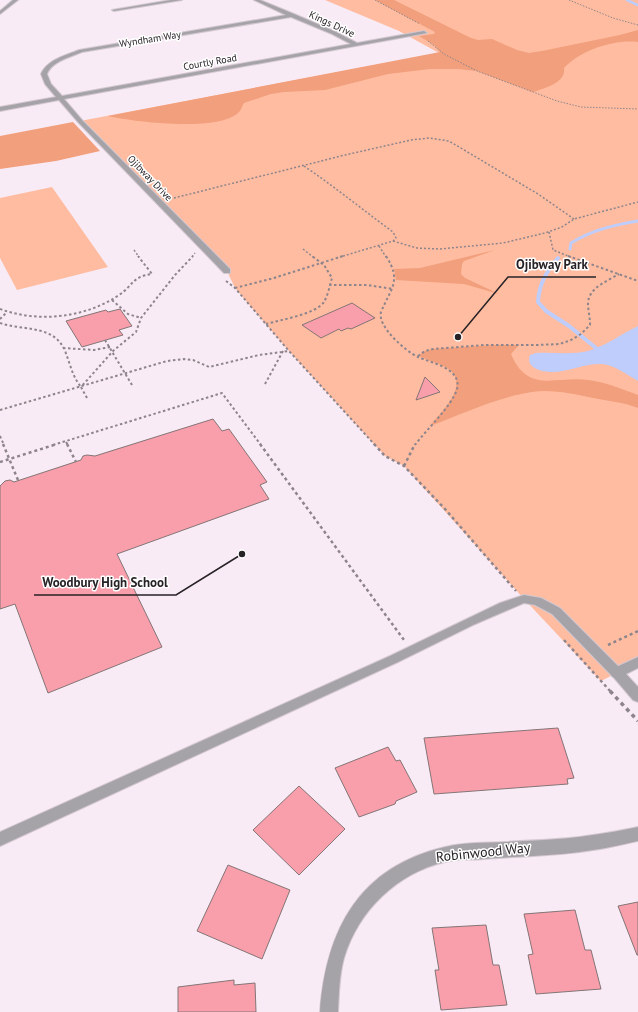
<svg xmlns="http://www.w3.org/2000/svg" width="638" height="1012" viewBox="0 0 638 1012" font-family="'PT Sans',sans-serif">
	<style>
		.green { fill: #ffbca0 }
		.forest { fill: #f19f7c }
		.water { fill: #becdfb }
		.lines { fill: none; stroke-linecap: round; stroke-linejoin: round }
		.stream-far2 { stroke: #becdfb; stroke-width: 2.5 }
		.stream-far1 { stroke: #becdfb; stroke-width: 3 }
		.stream { stroke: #becdfb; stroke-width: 4 }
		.building { fill: #f99eab; stroke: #847576 }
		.service-casing { stroke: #d3c7d0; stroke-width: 2 }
		.minor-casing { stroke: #d3c7d0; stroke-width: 2 }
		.path-far4 { stroke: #8e858c; stroke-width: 1; stroke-dasharray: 1.5 1.5; stroke-linecap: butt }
		.path-far3 { stroke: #8e858c; stroke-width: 1.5; stroke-dasharray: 2 2; stroke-linecap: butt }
		.path-far2 { stroke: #8e858c; stroke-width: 2; stroke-dasharray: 2.5 2.5; stroke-linecap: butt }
		.path-far1 { stroke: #8e858c; stroke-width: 2.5; stroke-dasharray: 3 3; stroke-linecap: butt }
		.path { stroke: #8e858c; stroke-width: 3.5; stroke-dasharray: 4 4; stroke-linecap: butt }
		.service { fill: #a5a3a8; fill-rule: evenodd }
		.minor { fill: #a5a3a8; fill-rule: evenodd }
		.labels { text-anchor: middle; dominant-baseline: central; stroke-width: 3; stroke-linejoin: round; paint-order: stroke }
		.far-street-label { font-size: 10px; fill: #272226; stroke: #fff }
		.near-street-label { font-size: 14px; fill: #272226; stroke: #fff }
		.leader { fill: none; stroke: #272226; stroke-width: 1.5 }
		.callout-dot { fill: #272226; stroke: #fff; stroke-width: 1.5 }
		.callout-label { font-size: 13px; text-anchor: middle; font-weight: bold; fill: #272226; stroke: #fff; stroke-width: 3; stroke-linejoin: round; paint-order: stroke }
	</style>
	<rect width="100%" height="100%" fill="#f9ebf5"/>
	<path class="green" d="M325,0H638V662L601,681L524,599L404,466L385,456L289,351L235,288L227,271L80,121L439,53L399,31Z
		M52,187L108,267L17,290L0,258V198Z"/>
	<path class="forest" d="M375,0H394L471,38L478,40L492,39L517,50L529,53L542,51L620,35L638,30V42C614,39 581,50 564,68C566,83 544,88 533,92L477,71L458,69H430L388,74L325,90L284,92L271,94L244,103C242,106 241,111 238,113C217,132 134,122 108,116L440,52L434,45L419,36L434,34L435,32Z
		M73,122L100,151L56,161L0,169V136Z
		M495,250L464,261L462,264L461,274L465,278L499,294L464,284L396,280L394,269L420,268Z
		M494,345H519L511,354C528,394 555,376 588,380C605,382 622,389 638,395V408C623,402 608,401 593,398C573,394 552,389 532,392C498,397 462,414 430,426C441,412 472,384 447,368C438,363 427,360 418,356L425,351L433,349Z"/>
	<path class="water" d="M638,326V381C627,375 615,365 602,364C585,363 569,372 552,372C542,372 525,368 530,355L536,353C553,352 572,355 588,351C606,346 621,334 638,326Z"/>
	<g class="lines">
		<path class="stream-far2" d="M627,0L638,5"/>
		<path class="stream-far1" d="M570,249L571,243C592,230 614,225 638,221"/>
		<path class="stream" d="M558,258C546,272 539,284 538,302L546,311L569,326L596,348"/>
	</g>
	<path class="building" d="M352,303L375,318L351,329L348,328L341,331L339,329L321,338L302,325Z
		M120,309L132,326L119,330L123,335L82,347L66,321L106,310L108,312Z
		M425,377L440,392L416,400Z
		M213,419L222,431L229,429L267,482L260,485L269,499L117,554L162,647L48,693L15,604L0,609V486L5,481L10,480L14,482L81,460L83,456L87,455L95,456Z
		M558,728L574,778L567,779L568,784L434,794L424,738Z
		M388,747L396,761L400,760L417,792L396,801L395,804L359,817L335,768Z
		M299,786L345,829L299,875L253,830Z
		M228,865L290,890L262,959L197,931Z
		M638,902V955H637L618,906Z
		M575,910L585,950H591L601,989L536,994L528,955L533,954L524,914Z
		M486,925L493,965H499L507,1005L441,1010L435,970H439L432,928Z
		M234,980V985L255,983L256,1012H178V987Z"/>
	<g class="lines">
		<g class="service-casing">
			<path id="service" d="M524,595L541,598L560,608L621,669L623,673L621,677L617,678L613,677L552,614L535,605L524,603L473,625L398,662L0,846V832L390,656L500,603Z"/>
		</g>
		<g class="minor-casing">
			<path id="minor" d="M13,0H18L0,14V11Z
				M171,0H182L114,11L112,10Z
				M254,0H260L294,14L336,32L357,43L424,31L427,33L64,99L82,120L230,269V273H224L78,122L59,100L0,111V107L56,97L45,84L41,74C47,60 66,55 79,50L286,15ZM291,17L332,34L351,44L62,96L51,84L47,74C52,61 71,57 82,52Z
				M638,657V668L626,674L638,687V702L633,700L610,673L612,669Z
				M638,827V841C623,844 608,848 593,850C558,856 520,856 484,859C472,860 457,859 445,862C397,873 358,911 344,958C339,976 339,994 338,1012H320C326,930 359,867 445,847C464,842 486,843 505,842C534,840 564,840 593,835C608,833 623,830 638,827Z"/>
		</g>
		<path class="path-far4" d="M375,0L420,24
			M569,0L613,18L638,25
			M428,41L444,54L477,71L557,101L581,107L638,109"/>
		<path class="path-far3" d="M304,166C335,187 363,210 393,232L396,238L393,241L340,257
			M170,199L345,155L411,140L429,138L449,141L538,194L574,219
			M549,232L553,250L571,257
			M393,241L417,248L440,249L503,243L545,233L562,227L574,219L638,202
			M379,246L386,257
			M303,249L313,257
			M134,250L139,257
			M192,257L195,253"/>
		<path class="path-far2" d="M386,256C402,281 391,288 381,312C377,326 405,351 418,357C431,363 462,368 457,389C452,406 426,430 415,445
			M568,256L638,281
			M226,281L235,288L289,351L375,445
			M329,285H367L393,289
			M235,288L274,278L343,256
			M112,300L128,314L141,318
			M0,309C38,323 85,318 119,295C134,285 131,277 152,274L138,256
			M0,319L7,312
			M0,323C22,331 54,324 65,351C70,363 72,376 81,387
			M266,324C280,320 316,314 324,302C328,295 330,285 332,278L324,265L312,256
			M105,340L132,385
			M63,348L94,350L110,347
			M418,356L425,351L433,349L484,345H537L560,344L571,340L581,334L590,325C590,317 588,310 588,303C589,287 608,281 619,274
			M265,384L283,351
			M87,398L81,387L113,351L136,332L141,318L175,275L193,256
			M0,410L167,361L184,359L193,360L209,367L259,355L289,351
			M0,436L4,445
			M66,442L68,445
			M53,445L222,393L261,445"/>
		<path class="path-far1" d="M3,444L18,480
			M67,444L76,462
			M260,444L404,640
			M374,444L385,456L404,466L445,509L516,591
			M0,462L57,444
			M404,466L415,444
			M564,640L611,692
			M608,645L638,631"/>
		<path class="path" d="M610,691L638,721"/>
		<use href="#service" class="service"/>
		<use href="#minor" class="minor"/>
	</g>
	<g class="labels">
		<g class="far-street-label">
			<text transform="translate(332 24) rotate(25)">Kings Drive</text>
			<text transform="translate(150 39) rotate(-9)">Wyndham Way</text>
			<text transform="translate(210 62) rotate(-10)">Courtly Road</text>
			<text transform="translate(150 178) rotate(46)">Ojibway Drive</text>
		</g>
		<g class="near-street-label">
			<text transform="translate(483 852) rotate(-6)">Robinwood Way</text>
		</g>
	</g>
	<path class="leader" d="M458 337L508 277H596M242 554L176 595H34"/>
	<g class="callout-dot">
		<circle cx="458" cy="337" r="4"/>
		<circle cx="242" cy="554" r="4"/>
	</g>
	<g class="callout-label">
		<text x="552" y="269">Ojibway Park</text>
		<text x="105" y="587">Woodbury High School</text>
	</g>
</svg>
